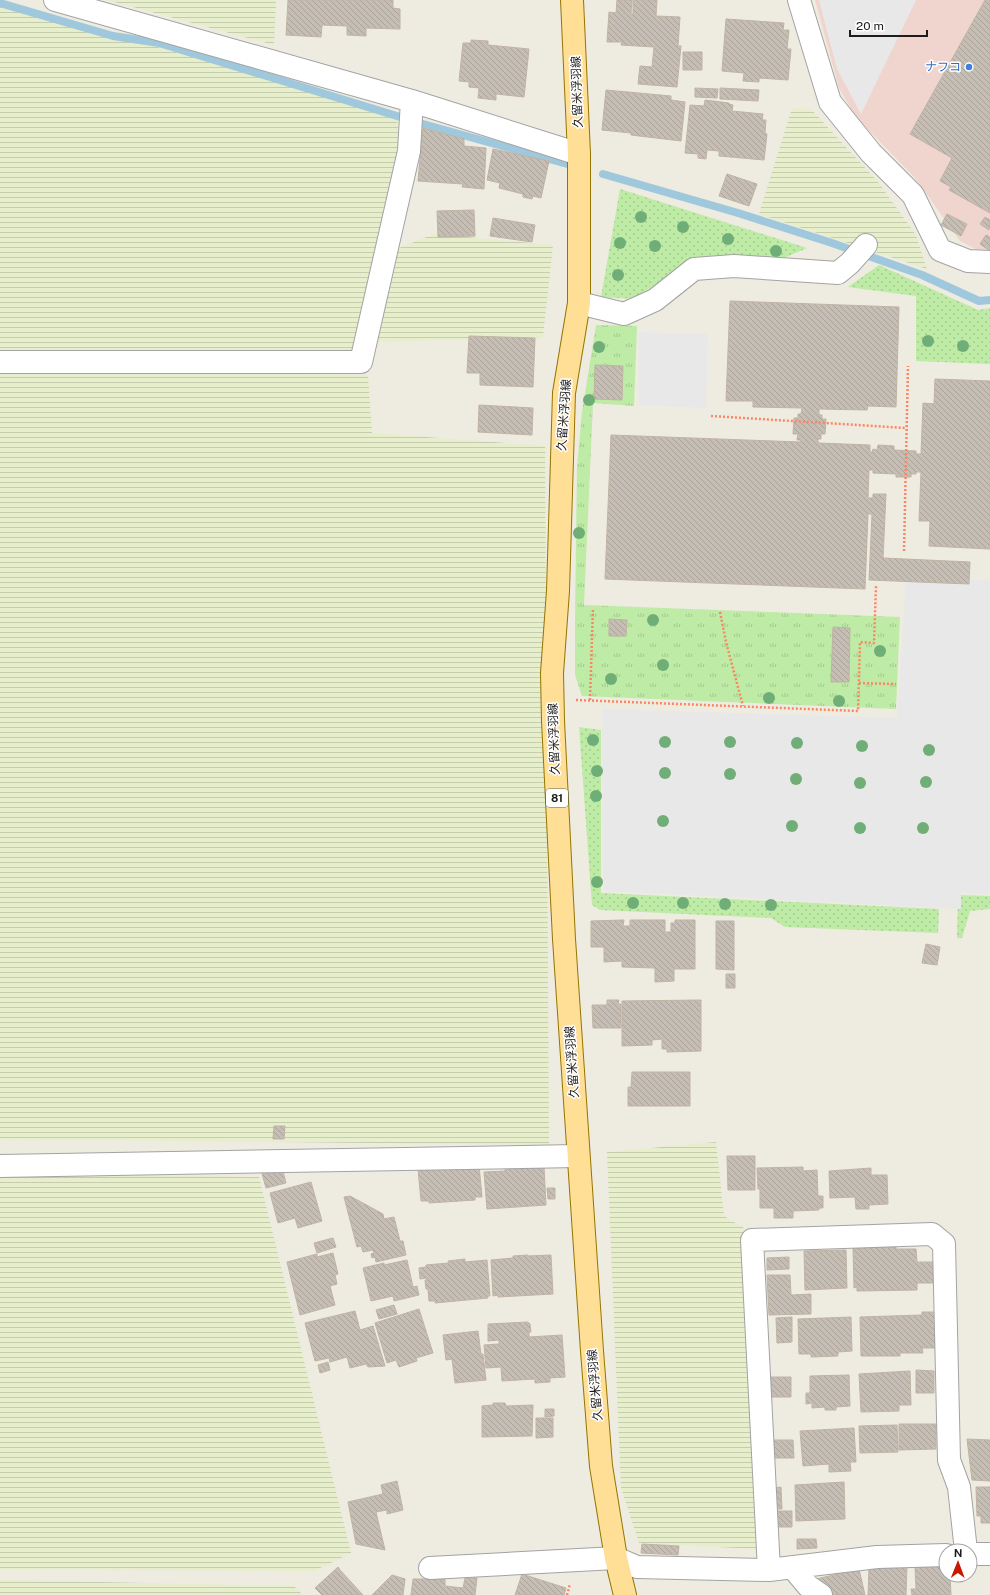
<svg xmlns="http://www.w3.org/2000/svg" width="990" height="1595" viewBox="0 0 990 1595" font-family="'Public Sans','Noto Sans JP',sans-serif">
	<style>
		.commercial { fill: #f0d5cf }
		.farmland { fill: url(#farmland-rules) }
		.grass { fill: url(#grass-tufts) }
		.garden { fill: url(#garden-dots) }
		.parking { fill: #e8e8e8 }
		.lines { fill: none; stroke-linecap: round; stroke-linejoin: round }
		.stream { stroke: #a0c8dd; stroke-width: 8 }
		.building { fill: url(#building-back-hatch); stroke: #c0b3a3 }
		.minor-casing { stroke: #a3a3a3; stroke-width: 24 }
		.major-casing { stroke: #947500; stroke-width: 24 }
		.path { stroke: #fe8562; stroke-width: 2.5; stroke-dasharray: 2 2; stroke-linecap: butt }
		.minor { stroke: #fff; stroke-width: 22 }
		.major { stroke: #ffde96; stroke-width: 22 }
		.tree { fill: #70ae77 }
		.shop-dot { fill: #3f7fe0; stroke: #fff; stroke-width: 1.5 }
		.labels { text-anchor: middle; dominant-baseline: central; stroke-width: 3; stroke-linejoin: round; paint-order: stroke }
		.shield { fill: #fff; stroke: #606060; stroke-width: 1 }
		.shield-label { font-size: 11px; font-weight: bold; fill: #1c1c1c }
		.shop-label { font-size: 12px; fill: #366cbe; stroke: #fff; text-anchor: end }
		.street-label { font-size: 12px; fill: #1c1c1c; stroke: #fff }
	</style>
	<defs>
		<pattern id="farmland-rules" width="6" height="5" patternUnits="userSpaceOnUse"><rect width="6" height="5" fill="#e7eecb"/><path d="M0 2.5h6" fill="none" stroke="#c6ccae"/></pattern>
		<pattern id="grass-tufts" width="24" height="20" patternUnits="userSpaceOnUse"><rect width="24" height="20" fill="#beeba5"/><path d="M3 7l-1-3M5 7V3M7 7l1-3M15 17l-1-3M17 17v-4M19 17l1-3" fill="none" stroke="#a3c98d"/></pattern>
		<pattern id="garden-dots" width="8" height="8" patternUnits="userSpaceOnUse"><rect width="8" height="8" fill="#beeba5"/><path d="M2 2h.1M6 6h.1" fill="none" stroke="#a3c98d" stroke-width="1.8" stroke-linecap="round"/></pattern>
		<pattern id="building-back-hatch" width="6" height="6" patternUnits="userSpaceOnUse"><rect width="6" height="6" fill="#c6beb4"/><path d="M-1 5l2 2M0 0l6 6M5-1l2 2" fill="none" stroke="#aaa39a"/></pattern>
	</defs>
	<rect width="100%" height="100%" fill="#eeebe1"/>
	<path class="commercial" d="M815,0H990V254H985L960,241L915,178L855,116L839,88Z"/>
	<path class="farmland" d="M107,0H276L274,45Z
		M0,4L137,41L397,116L400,154L357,352L0,350Z
		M792,108L811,109L878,182L916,235L927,269L759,214Z
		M434,234L553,245L543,337L377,342L399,248Z
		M0,369L368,375L372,433L545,446L549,1145L0,1139Z
		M716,1142L724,1216L744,1228L757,1549L639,1543L621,1488L607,1152Z
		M0,1173L259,1177L351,1553L314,1571L0,1569Z
		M0,1580L294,1586L303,1595H0Z"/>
	<path class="grass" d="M596,325L637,326L634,406L593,403L584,605L900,617L896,709L582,696L575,675V620L577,467L582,412Z"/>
	<path class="garden" d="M620,189L807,248L784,258H694L634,299L601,297Z
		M879,265L978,310L990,308V364L916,361V296L848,287Z
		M579,727L601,730V893L939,909L938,933L785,927L771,918L600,910L592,905Z
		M958,895L990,896V909L970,911L962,938H957Z"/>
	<path class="parking" d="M819,0H916L861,114L837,69Z
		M638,332L708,334L706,408L639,405Z
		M906,580H990V894L961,893V909L603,891L602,709L897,718Z"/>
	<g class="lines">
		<path class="stream" d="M0,3L113,36L159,43L423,124L571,165
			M603,174L738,213L832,243L922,275L979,301L990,300"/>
	</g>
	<path class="building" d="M288,0H393V8L400,9V29L366,28V36L347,35V26L322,25L321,37L286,35Z
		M617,0H632L631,14H633V0H657L656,16L680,17L678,46H681L677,87L638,84L640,66L652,67L654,47L621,45L622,42H607L609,12L616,13Z
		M985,0H990V213L949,190L951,187L940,181L952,158L910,134Z
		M726,19L784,23L783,30H789L787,49H791L788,80L759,78V82L743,81L744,73L722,71Z
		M471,40L488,41V45L529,49L524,97L496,94V100L478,98L479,88L469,87V82L459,81L463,43H471Z
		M683,52H702V70H683Z
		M695,88L718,89L717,98L695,97Z
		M720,88L759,90L758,101L720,99Z
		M606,90L671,96V100L685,102L681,141L631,135V133L602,130Z
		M705,100L729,103V104L733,105L732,111L763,114L762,120H766L765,133L767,134L764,160L719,156V151L707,150L706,159L698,158V154L685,153L690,105L704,106Z
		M423,128L464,139V146L486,148L484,189L462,187L463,184L418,181Z
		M493,149L549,161L541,198L533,196L532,199L523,197V194L499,188L500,183L487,180Z
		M727,174L757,184L749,206L719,196Z
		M474,210L475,236L438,237L437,211Z
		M947,214L967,224L961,236L941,225Z
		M985,217L990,220L989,230L980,224Z
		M493,218L535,225L532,242L490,236Z
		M986,235L990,237V251L980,244Z
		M730,301L899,307L896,407L868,406L867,410L819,409V415H822V419H826L825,434H821V439H818V443L870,445V452H872L873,449L877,450L878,445L894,446V450L916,451V454H921L923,403L934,404L935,379L990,381V549L929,546L930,521H919L921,472H916V474H911V477H896V474L873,473V470H869L868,498H873V494H886L883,558L970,562L969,584L869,580L872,514H868L865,589L605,579L611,435L800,442L801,440H797L798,434H793L794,418H798V414H801L802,408L753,407V401H726Z
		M469,336L535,338L533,387L480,385V373H467Z
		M595,365L623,366L622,400L594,399Z
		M479,405L533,408L532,435L478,432Z
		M609,619L627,620L626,636H609Z
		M833,627L850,628L849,682H831Z
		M624,920L623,926H630V920H665V932H671V923H675V920H695V969H674V981L655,982V968L622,967V961L604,962V947H591V921Z
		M716,921H734V970L716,969Z
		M926,944L940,947L937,965L922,963Z
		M726,974H735V988H726Z
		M607,1000H619L618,1004H621V1028H593L592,1005H607Z
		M701,1000V1051L667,1052V1049H662V1039L652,1040V1045L622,1046V1001Z
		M632,1072H690V1106H628V1087H631Z
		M274,1126H285L284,1139H273Z
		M727,1156H755V1190H728Z
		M281,1164L286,1183L266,1188L261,1170Z
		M479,1165L482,1197H475V1200L429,1203V1201H421L418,1169Z
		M544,1167L546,1205L487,1209L484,1172L505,1171V1168Z
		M803,1167V1171L817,1170L818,1196H823V1208H819V1210L793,1211V1218H774V1208H760V1189H758L757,1168Z
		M871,1168V1175H887L888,1204L869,1205V1209H856L855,1197L830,1198L829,1171Z
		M311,1182L322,1221L298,1228L295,1218L278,1223L270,1193Z
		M547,1188H555V1199H548Z
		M350,1196L383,1214L384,1219L394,1217L400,1241H403L406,1255L376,1262L375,1257L372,1258L371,1254L374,1253L373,1250L363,1252L361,1246L357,1247L344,1197Z
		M333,1238L336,1247L317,1253L314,1243Z
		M896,1247V1249H916L917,1262H935V1283H917V1290L857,1291V1287L854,1288L853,1248Z
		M846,1250L847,1288L805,1290L804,1251Z
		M333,1253L338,1274L335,1275L337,1284L330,1286L335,1305L300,1315L287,1262L317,1254V1257Z
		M528,1255V1256L551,1255L553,1294L498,1297V1295L493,1296L491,1260L513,1258V1256Z
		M789,1257V1269L767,1270V1258Z
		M465,1259V1262L487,1260L490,1296H487L488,1298L435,1303V1301H429L428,1289H426L425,1280H427V1278L420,1279L419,1268L426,1267V1265L449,1263L448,1261Z
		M407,1260L413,1287L417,1286L419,1295L394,1301L393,1296L371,1301L363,1268L384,1263V1265Z
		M767,1275H790L791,1295L811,1294V1314L769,1315Z
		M394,1305L397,1314L379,1319L376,1310Z
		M419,1309L433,1353L416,1358L417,1361L399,1367L396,1360L387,1363L375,1323Z
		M355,1311L360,1330L373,1326L385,1366L368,1367L366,1364L350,1368L347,1357L330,1362L329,1358L315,1361L305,1323Z
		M922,1312H935L936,1348H922L923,1353H900V1356H861L860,1317L922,1315Z
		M792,1317V1342L777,1343L776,1318Z
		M851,1317L852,1351L838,1352V1356L811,1357V1354H799L798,1319Z
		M528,1322L530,1324L531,1332H529V1337L562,1335L565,1377L550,1378V1382L535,1383V1379L502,1381L501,1367L486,1368L484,1345L499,1344V1340L488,1341V1324Z
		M478,1331L481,1354H483L486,1380L455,1383L452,1359L446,1360L443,1335Z
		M328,1362L330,1370L320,1373L318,1365Z
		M916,1370L934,1371V1393H916Z
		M910,1371L911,1405H899V1411L861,1412L859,1374Z
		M849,1375L850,1406L836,1407V1410H825V1407L812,1408V1403L806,1404V1393H810V1376Z
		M771,1377H791V1397H771Z
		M493,1403H505L506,1406L533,1405L532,1436L482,1437V1406L493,1405Z
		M545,1409H554V1416L545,1417Z
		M536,1418H553V1437L536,1438Z
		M899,1424H936V1449L899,1450Z
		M897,1425L898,1452L860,1453L859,1426Z
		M854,1428L856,1462H850L851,1471L829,1472V1464L803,1466L800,1431Z
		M967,1439L990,1440V1481L972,1480Z
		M774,1440H793L794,1458H774Z
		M397,1481L403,1510L387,1514V1510L376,1512L385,1550L356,1544L348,1502L383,1494L381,1485Z
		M844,1482L845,1519L796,1521L795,1485Z
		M781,1487L782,1509H774L773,1488Z
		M976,1487H990V1523H981V1516H977Z
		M776,1511H792V1527H776Z
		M797,1539H816L817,1548L797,1549Z
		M642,1544L679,1546L678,1555L641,1553Z
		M907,1566L906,1595H868L869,1567Z
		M946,1566V1575H950L951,1595H912L911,1589H916L915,1567Z
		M338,1567L340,1570L363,1595H322L315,1588Z
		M859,1569L865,1595H832L812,1580Z
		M522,1574L566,1588L564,1595H515Z
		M392,1575L405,1579L403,1595H372Z
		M465,1578H477L475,1595H411L413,1579H445V1586L463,1588Z"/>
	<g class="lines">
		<g class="minor-casing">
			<path id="minor" d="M55,0L412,101L579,154
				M799,0L830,102L871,153L913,195L940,250L968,261L990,262
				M579,303L624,314L655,300L694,269L734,266L838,273L850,263L866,245
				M0,362H361L409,151L412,101
				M0,1166L578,1156
				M970,1554H990
				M792,1567L808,1586L821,1595
				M430,1568L616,1558L637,1567L769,1570L877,1557L946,1555
				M769,1570L752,1240L932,1234L944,1244L949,1460L959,1487L966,1551"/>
		</g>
		<g class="major-casing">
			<path id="major" d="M572,0L579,154V303L564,393L558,591L552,673L553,721L564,939L592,1351L601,1466L616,1558L625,1595"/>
		</g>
		<path class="path" d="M711,416L906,428
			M904,551L908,366
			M720,612L726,642L743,706
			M859,683L896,684
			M576,700L858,711L860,642L874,643L876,586
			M590,700L593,608
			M567,1595L570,1584"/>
		<use href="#minor" class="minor"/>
		<use href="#major" class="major"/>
	</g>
	<g class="tree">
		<circle cx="641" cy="217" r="6"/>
		<circle cx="683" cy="227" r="6"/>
		<circle cx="728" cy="239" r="6"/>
		<circle cx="620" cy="243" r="6"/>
		<circle cx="655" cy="246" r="6"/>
		<circle cx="776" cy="251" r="6"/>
		<circle cx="618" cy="275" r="6"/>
		<circle cx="928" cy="341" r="6"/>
		<circle cx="963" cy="346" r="6"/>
		<circle cx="599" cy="347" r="6"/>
		<circle cx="589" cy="400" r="6"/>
		<circle cx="579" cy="533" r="6"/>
		<circle cx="653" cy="620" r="6"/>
		<circle cx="880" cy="651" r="6"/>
		<circle cx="663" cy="665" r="6"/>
		<circle cx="611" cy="679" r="6"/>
		<circle cx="769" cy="698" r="6"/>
		<circle cx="839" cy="701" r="6"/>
		<circle cx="593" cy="740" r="6"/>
		<circle cx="665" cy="742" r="6"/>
		<circle cx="730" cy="742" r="6"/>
		<circle cx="797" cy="743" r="6"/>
		<circle cx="862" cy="746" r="6"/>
		<circle cx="929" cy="750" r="6"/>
		<circle cx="597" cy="771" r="6"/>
		<circle cx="665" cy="773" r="6"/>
		<circle cx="730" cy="774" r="6"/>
		<circle cx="796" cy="779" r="6"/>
		<circle cx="926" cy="782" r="6"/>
		<circle cx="860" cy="783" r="6"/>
		<circle cx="596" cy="796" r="6"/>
		<circle cx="663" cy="821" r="6"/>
		<circle cx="792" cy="826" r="6"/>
		<circle cx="860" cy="828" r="6"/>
		<circle cx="923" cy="828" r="6"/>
		<circle cx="597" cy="882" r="6"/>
		<circle cx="633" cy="903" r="6"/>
		<circle cx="683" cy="903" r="6"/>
		<circle cx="725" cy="904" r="6"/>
		<circle cx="771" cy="905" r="6"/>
	</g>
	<circle class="shop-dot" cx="969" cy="67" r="4"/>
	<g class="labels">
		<rect class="shield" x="546" y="789" width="22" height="18" rx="3"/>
		<g class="shield-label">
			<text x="557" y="798">81</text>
		</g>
		<g class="shop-label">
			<text x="961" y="67">ナフコ</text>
		</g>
		<g class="street-label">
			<text transform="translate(577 92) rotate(-92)">久留米浮羽線</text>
			<text transform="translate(564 415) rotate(-86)">久留米浮羽線</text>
			<text transform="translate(554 739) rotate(-92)">久留米浮羽線</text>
			<text transform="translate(572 1062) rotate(-94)">久留米浮羽線</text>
			<text transform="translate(595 1385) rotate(-95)">久留米浮羽線</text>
		</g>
	</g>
	<g transform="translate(958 1563) rotate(1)"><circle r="19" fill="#ffffff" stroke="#a4a4a4"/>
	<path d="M0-3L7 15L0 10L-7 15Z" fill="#c81900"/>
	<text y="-6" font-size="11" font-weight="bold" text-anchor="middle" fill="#1c1c1c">N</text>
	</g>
	<path d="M850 30v6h77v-6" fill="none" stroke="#1c1c1c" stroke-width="2"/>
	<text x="856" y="30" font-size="12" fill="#1c1c1c" stroke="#ffffff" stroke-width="3" paint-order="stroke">20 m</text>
</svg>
